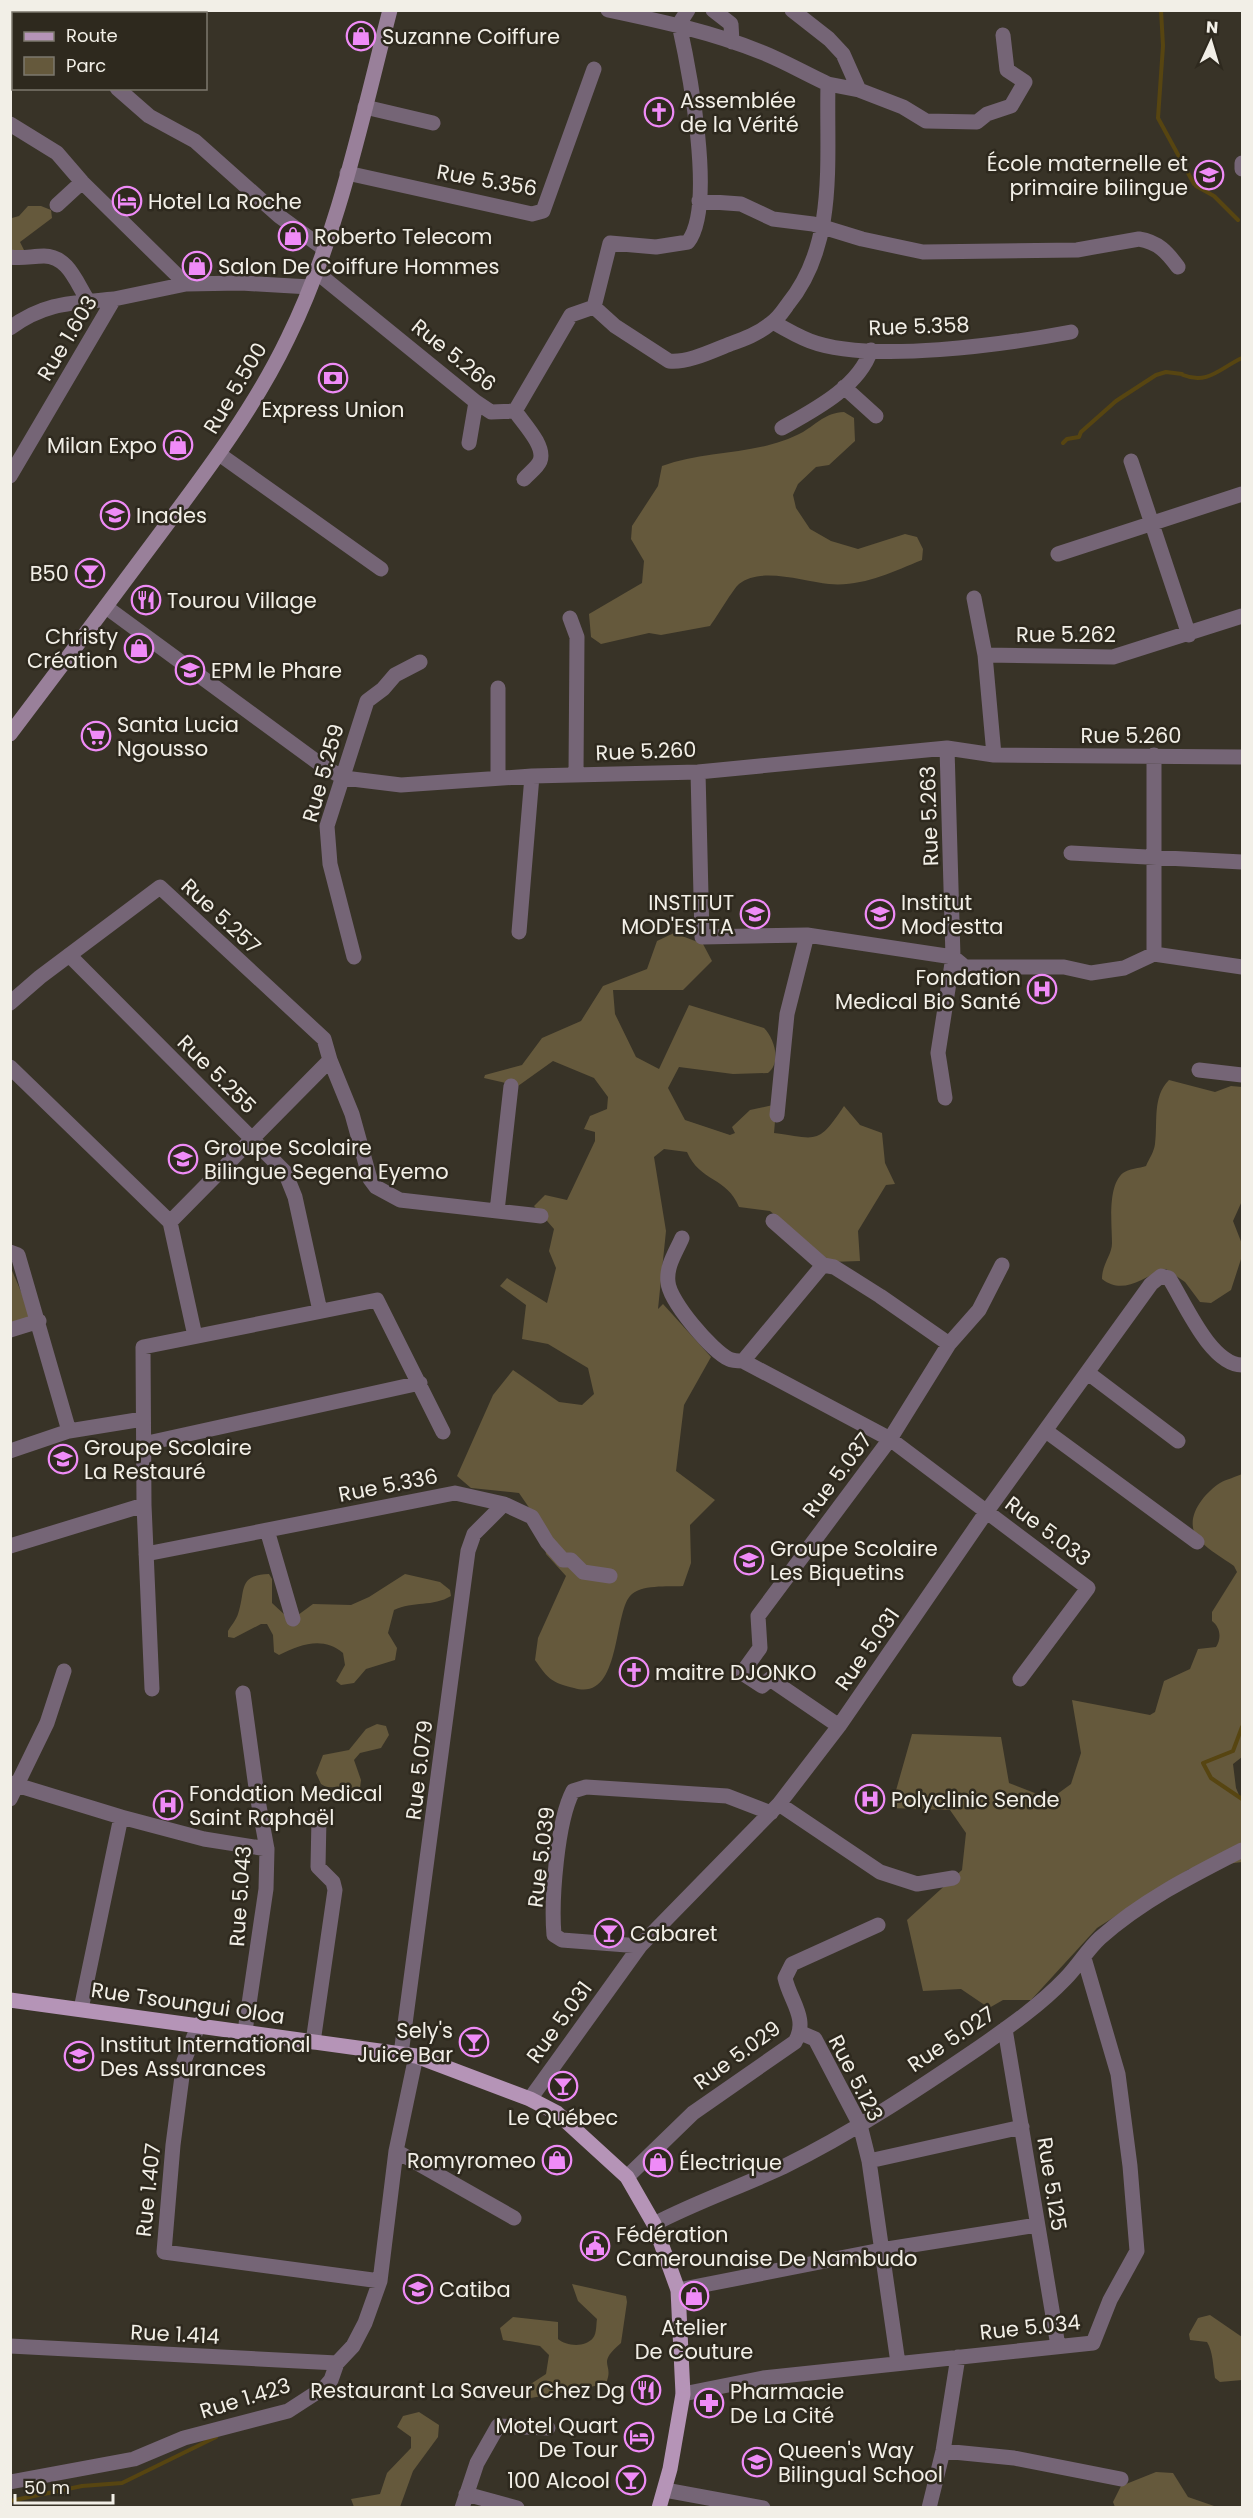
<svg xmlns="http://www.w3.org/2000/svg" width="1253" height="2518" viewBox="0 0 1253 2518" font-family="Poppins,sans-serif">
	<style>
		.green { fill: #65593c }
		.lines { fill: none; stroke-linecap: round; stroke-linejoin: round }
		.stream { stroke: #574511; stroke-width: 4 }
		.street { stroke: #756576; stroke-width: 15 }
		.secondary { stroke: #99809a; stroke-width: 15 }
		.primary { stroke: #b594b7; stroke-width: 15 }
		.labels { text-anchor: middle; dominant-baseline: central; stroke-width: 5; stroke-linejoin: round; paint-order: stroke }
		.poi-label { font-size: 21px; fill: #f2efe7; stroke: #2e291e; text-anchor: start }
		.street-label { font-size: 21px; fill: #f2efe7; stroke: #2e291e }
	</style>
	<rect width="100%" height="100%" fill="#383327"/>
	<path class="green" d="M28,206H41L51,210L52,218L20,242L25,252L17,256L11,249L10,216L12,218L19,216Z
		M844,412L854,418L855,441L829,465L816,467L798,484L793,495L796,508L810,529L831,541L858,549L905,534L917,537L923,549L922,560C892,572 863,587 829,584C805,582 761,566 739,584C733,589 717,617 710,626L661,635L649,633L601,644L591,637L589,614L642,583L644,561L631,539L632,526L658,486L662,466C707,449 759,456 803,432C818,423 825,413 844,412Z
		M674,933L703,944L712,961L683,990H613L615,1014L636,1057L659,1069L689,1005L764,1028C774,1038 782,1062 768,1073L733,1074L679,1067L668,1088L685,1120L730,1135L735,1133L732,1127L750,1110L773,1105L776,1110L774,1133C818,1139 818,1145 844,1106L860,1125L882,1133L885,1163L895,1184L886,1185L858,1231L860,1261L830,1262L770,1211L739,1207C727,1177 700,1182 687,1152L664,1149L654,1157L666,1231L658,1309L663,1304L711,1357L684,1405L676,1471L715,1500L690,1525L691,1563L683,1586C668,1587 640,1584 630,1596C613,1616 621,1702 574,1688C551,1682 549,1680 535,1660L538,1638L566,1576L546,1554L541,1525L519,1493L471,1488L457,1476L493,1395L513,1370L559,1402L582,1405L594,1394L588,1368L548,1344L522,1339L526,1305L500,1286L507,1278L547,1303L556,1268L549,1251L554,1229L534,1206L545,1195L567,1200L595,1141V1132L584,1129L590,1116L607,1109L608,1097L594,1078L553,1061L518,1086L484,1078L485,1075L522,1065L542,1038L581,1021L603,986L647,969L657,941Z
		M1169,1080L1215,1092L1231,1086L1242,1087V1201L1233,1221L1242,1244V1256L1231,1290L1211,1303L1200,1302L1185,1282L1166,1269C1142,1277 1124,1296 1102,1279C1102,1264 1112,1255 1112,1243C1112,1225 1107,1186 1123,1173C1128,1169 1140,1168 1146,1166C1149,1159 1154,1152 1155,1144C1158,1122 1152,1097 1169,1080Z
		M10,1266L32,1317L10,1323Z
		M1242,1474V1757L1233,1764L1236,1788L1242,1802V1862L1189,1869L1097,1928L1031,2000H1003L989,2008L961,1989L923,1991L907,1920L962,1870L966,1833L950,1810L891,1808L912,1734L1001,1737L1009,1783L1045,1797L1056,1795L1071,1784L1081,1753L1072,1700L1150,1715L1155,1712L1164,1681L1190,1669L1198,1649L1216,1647C1222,1638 1220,1627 1212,1621V1612L1237,1572L1234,1566C1223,1558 1210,1551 1200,1541C1181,1521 1203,1494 1220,1483C1227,1479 1236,1477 1242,1474Z
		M269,1574L272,1579V1603L286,1616L298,1615L313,1604L351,1605L369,1597L405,1574L440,1582L450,1590L451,1596C433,1607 413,1601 394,1610L388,1633L397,1648L395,1660L366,1669L354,1683L341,1685L336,1681L345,1665L343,1653C323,1636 301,1644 279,1655L274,1652L273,1635L267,1624H261L234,1638L228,1637V1631C231,1626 236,1620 238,1614C246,1591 237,1575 269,1574Z
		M377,1724L386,1726L389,1735L381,1748L360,1753L354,1760L361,1780L360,1788L326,1787L321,1784L316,1773L323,1755L349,1750L366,1729Z
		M572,2284L626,2296L627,2302L621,2343C595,2365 615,2363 606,2383L600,2385L531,2398L519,2397L520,2391L546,2374L549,2355L540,2346L503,2340L500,2328L513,2317L558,2322V2339C566,2346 585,2348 593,2338C597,2333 596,2324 597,2319L578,2301Z
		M1210,2315L1242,2337V2380L1220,2382L1215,2378C1213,2367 1213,2351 1207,2342L1190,2340L1189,2334L1198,2318Z
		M419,2412L439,2425L438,2437L413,2471L400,2507H354L351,2499L380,2494L387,2473L411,2448V2437L397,2427L403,2416Z
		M1156,2472L1173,2473L1188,2497L1217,2507H1115L1113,2502L1121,2486Z"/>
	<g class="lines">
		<path class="stream" d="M1161,10L1163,46L1158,118L1194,184
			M1196,186L1214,196L1238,220
			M1183,375C1208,385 1220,368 1242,358
			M1063,443L1067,439L1079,437L1081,432L1116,401L1156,375L1166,372L1182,374
			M1242,1727L1233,1751L1203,1763L1211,1778L1242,1799
			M10,2501L82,2486L122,2483L216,2437"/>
		<path class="street" d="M713,10L731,24L732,42
			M792,10L829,39L843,54L859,90
			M92,14L102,10
			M828,84L859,90L903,107L926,121L977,122L987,114L1011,106L1025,82L1007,70L1003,35
			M117,88L149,116L195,141L279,216L323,248
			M365,107L433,123
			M10,124L57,153L82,182L186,284
			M1242,163V169
			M347,173L532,214L543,211L594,69
			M699,201L741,204L773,219L813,224L862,239L923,252L1077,250L1139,239C1158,242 1167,252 1178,267
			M57,205L82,182
			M10,257C23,259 32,256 44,256C69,256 77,285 89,302
			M315,271L476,402L491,412L515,411L571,315L594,307L610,243L656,247L688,242C716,206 689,69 679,24L688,10
			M594,307L615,326L669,361C688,363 712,351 730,344C744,339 758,334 770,324C778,319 783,311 788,304C838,243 826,158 828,84C806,74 784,61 761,52C712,32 660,21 608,10
			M773,322C785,329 797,336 810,341C870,364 1008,344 1071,332
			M10,328C45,302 73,303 114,299
			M844,387L876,416
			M515,411C523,423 546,446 540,461C537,468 529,473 524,479
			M782,428C814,410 859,387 871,350
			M469,443L476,402
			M219,454L381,569
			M1131,461L1189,635
			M10,476L114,299L186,284L241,283L310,287
			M1058,554L1242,494
			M974,598L985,655
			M106,607L324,767L344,778L401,785L532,776L698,772L947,748L994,755L1242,757
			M570,618L577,637L576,774
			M994,755L985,655L1113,657L1242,616
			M698,772L702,937L807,935L953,957L965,967H1064L1091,973L1124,968L1154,954L1242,967
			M498,778V688
			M1071,853L1242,862
			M519,932L532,776
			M1154,954V755
			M69,955L285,1172L295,1197L320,1311
			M354,957L330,864L327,826L367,701L383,689L395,675L420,662
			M10,1003L40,977L160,887L324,1039L330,1060
			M10,1067L170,1222L195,1336
			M1199,1070L1242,1075
			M945,1098L938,1053L953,957L947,748
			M777,1115L787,1014L807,935
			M497,1211L511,1086
			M773,1221L823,1265L834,1267L880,1296L949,1344
			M170,1222L330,1060L352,1114L370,1179L376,1187L400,1200L541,1216
			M682,1238C676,1252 666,1266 668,1282C669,1301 712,1351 729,1359C733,1361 739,1361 743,1361
			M10,1252L18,1255L69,1431
			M823,1265L743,1361L890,1439L1088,1588L1020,1679
			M10,1330L39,1321
			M1088,1373L1178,1441
			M1046,1431L1197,1542
			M143,1444L420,1383
			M10,1451L69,1431L143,1419
			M267,1530L293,1619
			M10,1546L144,1505
			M146,1554L455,1493L504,1504L532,1517L547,1542L563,1560H571L583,1572L610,1576
			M152,1689L144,1505L143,1347L377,1300L443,1432
			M243,1693L257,1795L267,1849L266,1889L245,2031
			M839,1726L770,1679L762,1686L742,1673L760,1648L758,1616L890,1439L949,1344L979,1310L1002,1265
			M10,1783L121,1817L81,2009
			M10,1799L47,1723L64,1671
			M779,1804L880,1872L917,1884L953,1878
			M121,1817L204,1839L267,1849
			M640,1946L562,1940L554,1935C551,1900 557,1821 573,1791L586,1787L727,1796L771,1813
			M199,2024L184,2061L173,2145L164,2252L380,2281
			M1005,2029L1058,2346
			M801,2033L815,2039L860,2125L869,2161L898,2363
			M313,2042L335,1890L333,1882L318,1867L319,1818
			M401,2054L468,1551L474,1534L504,1504
			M530,2099L640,1946L779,1804L839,1726L987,1511L1151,1284L1161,1276L1169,1278C1185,1303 1210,1364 1242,1365
			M396,2151L514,2218
			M869,2161L1022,2127
			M627,2177L693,2113L795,2042C809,2019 790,2001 785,1978L792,1964L878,1925
			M654,2224C696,2202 740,2187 783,2167C852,2133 917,2090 980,2047C1010,2026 1040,2005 1065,1979C1078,1966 1087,1950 1100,1938C1143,1900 1193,1875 1242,1850
			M678,2290L881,2250L1037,2225
			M10,2346L337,2363
			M683,2394L763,2378L1093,2343L1110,2300L1137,2251L1130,2166L1118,2074L1084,1958
			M943,2451L1014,2458L1121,2479
			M10,2482L134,2459L184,2438L288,2411L325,2387L331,2380L337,2363L353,2346L365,2323L380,2281L396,2151L416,2056
			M665,2490L763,2508
			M466,2494L517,2508
			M462,2508L477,2463L498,2426L548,2428
			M929,2508L943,2451L958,2357"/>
		<path class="secondary" d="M10,734C60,668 110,601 159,535C206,472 254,409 288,338C337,239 362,118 390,10"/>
		<path class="primary" d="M10,2000L416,2056L530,2099L557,2113L627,2177L654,2224L678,2290L683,2394L670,2469L659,2508"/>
	</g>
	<defs>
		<g id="shop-ring" transform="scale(1.5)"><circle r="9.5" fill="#2e291e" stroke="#ef8bf7" stroke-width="1.5"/><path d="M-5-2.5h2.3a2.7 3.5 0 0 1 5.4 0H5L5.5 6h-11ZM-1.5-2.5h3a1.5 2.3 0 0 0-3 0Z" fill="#ef8bf7"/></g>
		<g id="church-ring" transform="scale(1.5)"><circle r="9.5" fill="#2e291e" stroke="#ef8bf7" stroke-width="1.5"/><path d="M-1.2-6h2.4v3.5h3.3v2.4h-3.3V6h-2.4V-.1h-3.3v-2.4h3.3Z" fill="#ef8bf7"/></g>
		<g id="school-ring" transform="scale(1.5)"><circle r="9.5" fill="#2e291e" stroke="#ef8bf7" stroke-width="1.5"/><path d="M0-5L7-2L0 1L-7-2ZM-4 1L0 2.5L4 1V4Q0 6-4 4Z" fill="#ef8bf7"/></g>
		<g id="hotel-ring" transform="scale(1.5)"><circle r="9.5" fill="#2e291e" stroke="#ef8bf7" stroke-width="1.5"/><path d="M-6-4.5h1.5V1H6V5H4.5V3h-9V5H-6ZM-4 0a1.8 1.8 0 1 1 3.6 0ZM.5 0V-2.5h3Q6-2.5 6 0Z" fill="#ef8bf7"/></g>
		<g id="bank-ring" transform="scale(1.5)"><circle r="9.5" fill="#2e291e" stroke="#ef8bf7" stroke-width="1.5"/><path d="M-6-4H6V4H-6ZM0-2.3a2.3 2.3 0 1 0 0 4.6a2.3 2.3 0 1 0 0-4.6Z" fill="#ef8bf7"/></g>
		<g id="university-ring" transform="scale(1.5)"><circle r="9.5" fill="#2e291e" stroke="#ef8bf7" stroke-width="1.5"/><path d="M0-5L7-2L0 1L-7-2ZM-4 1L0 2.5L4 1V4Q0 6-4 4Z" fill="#ef8bf7"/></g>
		<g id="bar-ring" transform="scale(1.5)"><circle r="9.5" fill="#2e291e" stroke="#ef8bf7" stroke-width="1.5"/><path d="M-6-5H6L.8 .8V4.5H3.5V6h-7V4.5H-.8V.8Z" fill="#ef8bf7"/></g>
		<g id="restaurant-ring" transform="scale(1.5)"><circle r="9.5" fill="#2e291e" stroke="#ef8bf7" stroke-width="1.5"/><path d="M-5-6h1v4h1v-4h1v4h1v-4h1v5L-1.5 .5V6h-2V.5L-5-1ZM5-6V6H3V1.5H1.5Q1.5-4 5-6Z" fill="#ef8bf7"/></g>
		<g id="supermarket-ring" transform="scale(1.5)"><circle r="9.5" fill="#2e291e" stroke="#ef8bf7" stroke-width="1.5"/><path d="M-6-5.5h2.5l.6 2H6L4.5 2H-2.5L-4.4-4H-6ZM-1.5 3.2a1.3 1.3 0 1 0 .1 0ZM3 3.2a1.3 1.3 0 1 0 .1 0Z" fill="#ef8bf7"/></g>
		<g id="hospital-ring" transform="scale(1.5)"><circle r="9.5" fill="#2e291e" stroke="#ef8bf7" stroke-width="1.5"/><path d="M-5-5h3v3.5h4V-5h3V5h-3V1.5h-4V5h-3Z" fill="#ef8bf7"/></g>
		<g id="civic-ring" transform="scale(1.5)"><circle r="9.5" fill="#2e291e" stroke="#ef8bf7" stroke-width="1.5"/><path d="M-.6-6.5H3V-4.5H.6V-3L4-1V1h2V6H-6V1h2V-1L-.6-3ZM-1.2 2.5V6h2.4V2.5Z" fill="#ef8bf7"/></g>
		<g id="pharmacy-ring" transform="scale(1.5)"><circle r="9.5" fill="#2e291e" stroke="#ef8bf7" stroke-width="1.5"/><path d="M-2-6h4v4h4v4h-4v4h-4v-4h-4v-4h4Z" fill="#ef8bf7"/></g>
	</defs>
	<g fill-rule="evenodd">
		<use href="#shop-ring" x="361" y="36"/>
		<use href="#church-ring" x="659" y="112"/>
		<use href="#school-ring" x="1209" y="175"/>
		<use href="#hotel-ring" x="127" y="201"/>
		<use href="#shop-ring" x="293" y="236"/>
		<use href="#shop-ring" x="197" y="266"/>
		<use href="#bank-ring" x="333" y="378"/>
		<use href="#shop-ring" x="178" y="445"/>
		<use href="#university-ring" x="115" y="515"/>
		<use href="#bar-ring" x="90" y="573"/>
		<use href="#restaurant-ring" x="146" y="600"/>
		<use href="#shop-ring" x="139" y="648"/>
		<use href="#school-ring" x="190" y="670"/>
		<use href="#supermarket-ring" x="96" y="736"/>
		<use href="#school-ring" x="755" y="914"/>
		<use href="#university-ring" x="880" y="914"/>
		<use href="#hospital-ring" x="1042" y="989"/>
		<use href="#school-ring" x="183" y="1159"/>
		<use href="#school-ring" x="63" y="1459"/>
		<use href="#school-ring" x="749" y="1560"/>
		<use href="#church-ring" x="634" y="1672"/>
		<use href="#hospital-ring" x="870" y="1799"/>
		<use href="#hospital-ring" x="168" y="1805"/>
		<use href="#bar-ring" x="609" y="1933"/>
		<use href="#bar-ring" x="474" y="2042"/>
		<use href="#university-ring" x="79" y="2056"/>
		<use href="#bar-ring" x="563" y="2086"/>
		<use href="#shop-ring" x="557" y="2160"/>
		<use href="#shop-ring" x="658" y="2162"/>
		<use href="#civic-ring" x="595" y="2246"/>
		<use href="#school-ring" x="418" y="2289"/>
		<use href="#shop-ring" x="694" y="2296"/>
		<use href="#restaurant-ring" x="646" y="2390"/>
		<use href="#pharmacy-ring" x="709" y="2403"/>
		<use href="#hotel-ring" x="639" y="2437"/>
		<use href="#school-ring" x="757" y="2462"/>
		<use href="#bar-ring" x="631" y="2480"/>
	</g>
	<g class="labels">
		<g class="poi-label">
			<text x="382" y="36">Suzanne Coiffure</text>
			<text x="680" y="100">Assemblée<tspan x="680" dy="24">de la Vérité</tspan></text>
			<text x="1188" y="163" text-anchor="end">École maternelle et<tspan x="1188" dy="24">primaire bilingue</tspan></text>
			<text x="148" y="201">Hotel La Roche</text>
			<text x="314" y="236">Roberto Telecom</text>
			<text x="218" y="266">Salon De Coiffure Hommes</text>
			<text x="333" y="409" text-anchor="middle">Express Union</text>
			<text x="157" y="445" text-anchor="end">Milan Expo</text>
			<text x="136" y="515">Inades</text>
			<text x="69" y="573" text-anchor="end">B50</text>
			<text x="167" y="600">Tourou Village</text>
			<text x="118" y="636" text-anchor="end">Christy<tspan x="118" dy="24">Création</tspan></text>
			<text x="211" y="670">EPM le Phare</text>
			<text x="117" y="724">Santa Lucia<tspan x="117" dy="24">Ngousso</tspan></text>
			<text x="734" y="902" text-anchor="end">INSTITUT<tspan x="734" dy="24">MOD'ESTTA</tspan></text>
			<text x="901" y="902">Institut<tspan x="901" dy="24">Mod'estta</tspan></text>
			<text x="1021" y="977" text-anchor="end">Fondation<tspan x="1021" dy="24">Medical Bio Santé</tspan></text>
			<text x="204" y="1147">Groupe Scolaire<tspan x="204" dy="24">Bilingue Segena Eyemo</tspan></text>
			<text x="84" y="1447">Groupe Scolaire<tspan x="84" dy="24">La Restauré</tspan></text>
			<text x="770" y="1548">Groupe Scolaire<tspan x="770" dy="24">Les Biquetins</tspan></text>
			<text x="655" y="1672">maitre DJONKO</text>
			<text x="189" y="1793">Fondation Medical<tspan x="189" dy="24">Saint Raphaël</tspan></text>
			<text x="891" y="1799">Polyclinic Sende</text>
			<text x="630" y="1933">Cabaret</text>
			<text x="453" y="2030" text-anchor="end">Sely's<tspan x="453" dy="24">Juice Bar</tspan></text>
			<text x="100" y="2044">Institut International<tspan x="100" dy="24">Des Assurances</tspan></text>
			<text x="563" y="2117" text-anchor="middle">Le Québec</text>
			<text x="536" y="2160" text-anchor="end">Romyromeo</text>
			<text x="679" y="2162">Électrique</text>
			<text x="616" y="2234">Fédération<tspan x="616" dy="24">Camerounaise De Nambudo</tspan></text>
			<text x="439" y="2289">Catiba</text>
			<text x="694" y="2327" text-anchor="middle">Atelier<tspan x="694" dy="24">De Couture</tspan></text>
			<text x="625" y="2390" text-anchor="end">Restaurant La Saveur Chez Dg</text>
			<text x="730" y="2391">Pharmacie<tspan x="730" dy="24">De La Cité</tspan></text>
			<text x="618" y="2425" text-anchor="end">Motel Quart<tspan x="618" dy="24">De Tour</tspan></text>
			<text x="778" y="2450">Queen's Way<tspan x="778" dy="24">Bilingual School</tspan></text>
			<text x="610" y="2480" text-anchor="end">100 Alcool</text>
		</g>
		<g class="street-label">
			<text transform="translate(487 180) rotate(10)">Rue 5.356</text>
			<text transform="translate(919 326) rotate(-2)">Rue 5.358</text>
			<text transform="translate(67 338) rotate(-59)">Rue 1.603</text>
			<text transform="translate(454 355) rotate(39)">Rue 5.266</text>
			<text transform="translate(235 388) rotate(-59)">Rue 5.500</text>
			<text x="1066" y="634">Rue 5.262</text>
			<text x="1131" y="735">Rue 5.260</text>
			<text transform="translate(646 751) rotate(-2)">Rue 5.260</text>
			<text transform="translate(323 773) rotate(-74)">Rue 5.259</text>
			<text transform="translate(929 816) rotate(-92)">Rue 5.263</text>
			<text transform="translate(221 916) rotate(43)">Rue 5.257</text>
			<text transform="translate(217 1074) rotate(45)">Rue 5.255</text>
			<text transform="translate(837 1475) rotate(-53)">Rue 5.037</text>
			<text transform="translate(388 1485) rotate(-11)">Rue 5.336</text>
			<text transform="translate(1048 1531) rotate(37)">Rue 5.033</text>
			<text transform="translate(867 1649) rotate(-55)">Rue 5.031</text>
			<text transform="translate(419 1770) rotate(-83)">Rue 5.079</text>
			<text transform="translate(541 1857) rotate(-83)">Rue 5.039</text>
			<text transform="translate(240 1896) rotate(-86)">Rue 5.043</text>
			<text transform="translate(188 2003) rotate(8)">Rue Tsoungui Oloa</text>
			<text transform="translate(559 2022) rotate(-54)">Rue 5.031</text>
			<text transform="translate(951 2039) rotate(-34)">Rue 5.027</text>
			<text transform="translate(737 2055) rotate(-36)">Rue 5.029</text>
			<text transform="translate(856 2078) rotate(63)">Rue 5.123</text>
			<text transform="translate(1052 2184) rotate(81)">Rue 5.125</text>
			<text transform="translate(148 2190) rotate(-84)">Rue 1.407</text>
			<text transform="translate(1030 2327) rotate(-6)">Rue 5.034</text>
			<text transform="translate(175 2334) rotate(3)">Rue 1.414</text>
			<text transform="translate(245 2398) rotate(-17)">Rue 1.423</text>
		</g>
	</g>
	<rect width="1253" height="2518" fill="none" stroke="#f2efe7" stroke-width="24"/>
	<rect x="12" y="12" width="195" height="78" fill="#2e291e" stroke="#7c786e" stroke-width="1.5"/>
	<rect x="24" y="32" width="30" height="9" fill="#b594b7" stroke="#7c786e" stroke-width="1.5"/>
	<text x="66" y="42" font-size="18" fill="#f2efe7">Route</text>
	<rect x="24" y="57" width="30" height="18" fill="#65593c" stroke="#7c786e" stroke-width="1.5"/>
	<text x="66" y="72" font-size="18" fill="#f2efe7">Parc</text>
	<g transform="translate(1211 42) rotate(4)" stroke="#2e291e" stroke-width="4.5" paint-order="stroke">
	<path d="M0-4.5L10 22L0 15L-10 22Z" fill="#f2efe7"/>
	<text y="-9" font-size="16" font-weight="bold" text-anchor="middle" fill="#f2efe7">N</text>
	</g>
	<path d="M15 2494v9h98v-9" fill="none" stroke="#f2efe7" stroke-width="3"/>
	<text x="24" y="2494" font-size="18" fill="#f2efe7" stroke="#2e291e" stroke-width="4.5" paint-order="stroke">50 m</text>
</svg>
